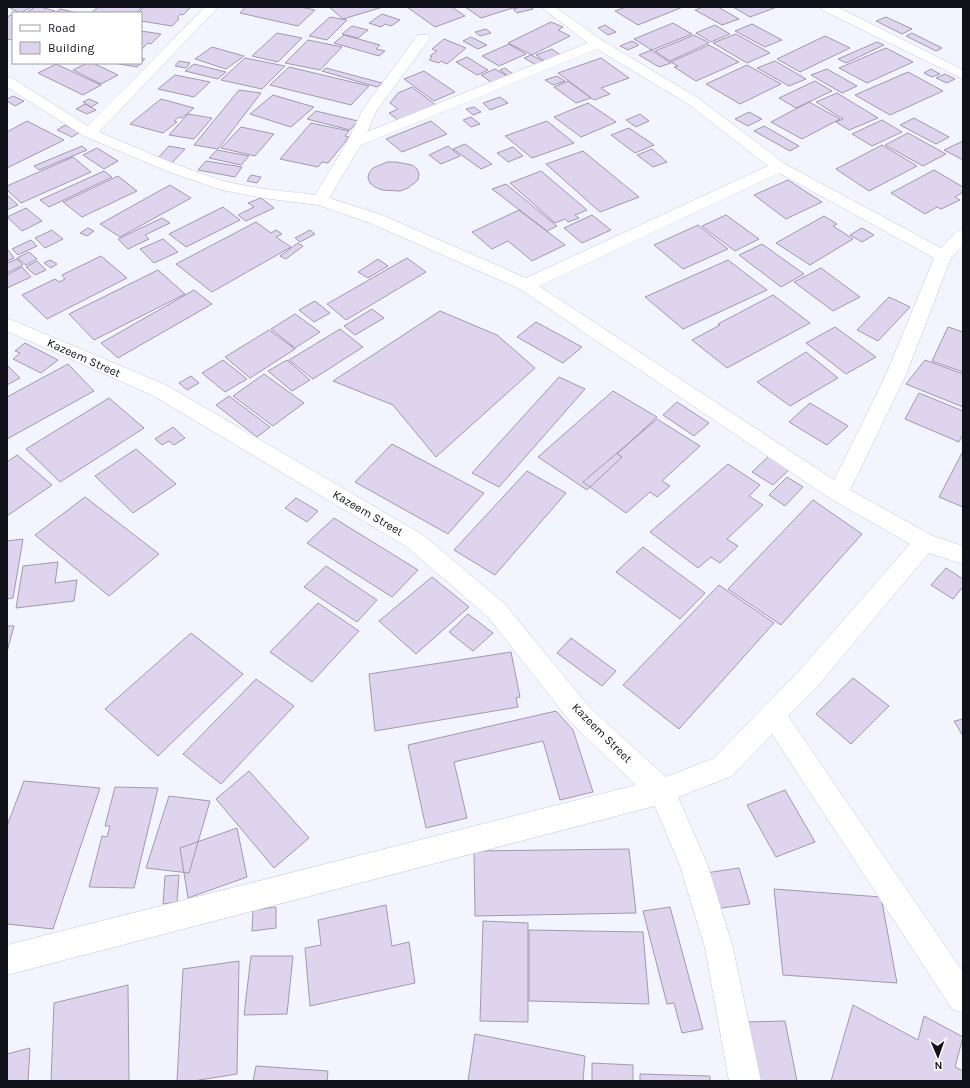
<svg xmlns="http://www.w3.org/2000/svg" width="970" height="1088" viewBox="0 0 970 1088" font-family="Karla,sans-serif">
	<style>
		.building { fill: #ded4ed; stroke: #a298b0 }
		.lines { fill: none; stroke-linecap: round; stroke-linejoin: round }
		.minor-casing { stroke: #c4c8e1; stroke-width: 1 }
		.minor { fill: #fff; fill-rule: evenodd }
		.labels { text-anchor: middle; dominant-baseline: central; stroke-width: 3; stroke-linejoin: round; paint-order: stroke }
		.street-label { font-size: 12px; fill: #101119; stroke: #fff }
	</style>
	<rect width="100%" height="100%" fill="#f2f4fe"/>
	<path class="building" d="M11,7H32L20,13L10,8Z
		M35,7H40L55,11L51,13H26Z
		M98,7H142L136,13H91Z
		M144,7H184L190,8L183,15L181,14L177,18L179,19L172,26L141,21V13H138Z
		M245,7H301L315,10L298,26L240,13Z
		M329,7H383L343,19Z
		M407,7H452L465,16L435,27Z
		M465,7H516L481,18Z
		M521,7H531L533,9L517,13L513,9Z
		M626,7H683L638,25L615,11Z
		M703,7H718L739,19L722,25L695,10Z
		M733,7H777L750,17Z
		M60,9L78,13H55Z
		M382,14L400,20L391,26L385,24L381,27L369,23Z
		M10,15L13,16V40L7,39V18Z
		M330,17L347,20L327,40L309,36Z
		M886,17L912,29L902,34L876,21Z
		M551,22L563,27L558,30L570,36L532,55L508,43Z
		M673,23L692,34L652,50L634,39Z
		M752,24L782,40L765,47L735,31Z
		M605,25L616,32L608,35L598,28Z
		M715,25L730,34L711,42L696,33Z
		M352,26L368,30L358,38L342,34Z
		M486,29L491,33L480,36L475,32Z
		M141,31L161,34L151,44L148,43L141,50Z
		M277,33L302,38L278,62L252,56Z
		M912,33L942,48L936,51L906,36Z
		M736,34L770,53L747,63L713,43Z
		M344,35L380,45L376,49L385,51L379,56L334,43Z
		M694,35L709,43L670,61L655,51Z
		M825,36L850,48L800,72L777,59Z
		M471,37L487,45L478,49L463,41Z
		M444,39L466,48L447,64L441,61L439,63L429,60L432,57L430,56L437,51L432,49Z
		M308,40L342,47L320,70L285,63Z
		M632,41L639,45L628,50L620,46Z
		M877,42L884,45L846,63L838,59Z
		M509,44L526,54L499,66L482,56Z
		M709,45L739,62L696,81L674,67L678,66L671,62Z
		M212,47L244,56L226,69L195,59Z
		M886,48L913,62L867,83L839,68Z
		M552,49L562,56L546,62L536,55Z
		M651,50L671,63L659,67L639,55Z
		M531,55L545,62L538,66L524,58Z
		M467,57L488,70L477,75L456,62Z
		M141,58L145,59L137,67L113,63H141Z
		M245,58L285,66L262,89L221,80Z
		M601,58L629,78L601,88L610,94L594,100L558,73Z
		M179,61L190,63L186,68L175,66Z
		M775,61L806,79L789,86L757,68Z
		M87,63H93L118,75L101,84L73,70Z
		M56,64L101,85L83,95L38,73Z
		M194,64L226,72L218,79L185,71Z
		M747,65L781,84L740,104L706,84Z
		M289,67L369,86L351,105L270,85Z
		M326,68L382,83L377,87L322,71Z
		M505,68L514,75L509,77L500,70Z
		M495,69L509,77L494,84L481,75Z
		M827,69L857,86L842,93L811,75Z
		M931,69L940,74L932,77L924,73Z
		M424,71L455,92L434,101L404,79Z
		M908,72L943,91L890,115L855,95Z
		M945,74L955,79L947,83L936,78Z
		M175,75L210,82L194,97L158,89Z
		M557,76L565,81L553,85L545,80Z
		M568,81L591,98L576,103L554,87Z
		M815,81L832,91L796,108L779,98Z
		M412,87L437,106L399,121L389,113L398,109L390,103L398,93Z
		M239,90L261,93L218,149L194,145Z
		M837,93L878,118L849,130L836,122L843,119L816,102Z
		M273,95L314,107L291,127L250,114Z
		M13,96L24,101L15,106L7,101V99Z
		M500,97L508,103L490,110L483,103Z
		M89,99L98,103L91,107L83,102Z
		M161,99L194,108L182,118L179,117L174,121L177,122L163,133L130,124Z
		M809,102L840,119L802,139L771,122Z
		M588,103L616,122L581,137L554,117Z
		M85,104L96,110L87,114L76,109Z
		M474,107L481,112L473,115L466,109Z
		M316,111L358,121L350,130L307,119Z
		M749,112L762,119L748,126L735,119Z
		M188,114L212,118L194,139L169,135Z
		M640,114L649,121L636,127L626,120Z
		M471,117L480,124L471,127L463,120Z
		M914,118L949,137L936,144L900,125Z
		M882,120L902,132L872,146L852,134Z
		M27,121L64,140L7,168V132Z
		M431,121L447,134L402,152L386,139Z
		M547,121L574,143L532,158L505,136Z
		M311,123L349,131L345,136L349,137L328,163L322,162L318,167L280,159Z
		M65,125L80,132L72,137L57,130Z
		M764,126L799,146L790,151L754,131Z
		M241,127L274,134L255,156L221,148Z
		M629,128L654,145L635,153L611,135Z
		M908,133L946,154L923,166L885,145Z
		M963,141V160L944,150Z
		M465,144L492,164L481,169L453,149Z
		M882,145L917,166L869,191L836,169Z
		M82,146L87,150L39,170L34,166Z
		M169,146L185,149L172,163L157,159Z
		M448,146L460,156L441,164L429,155Z
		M513,147L523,156L508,162L497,153Z
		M97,148L118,161L104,169L83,155Z
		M652,149L667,162L653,167L637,155Z
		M217,150L249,156L241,165L209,158Z
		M583,151L639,197L600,212L546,164Z
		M73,157L91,172L21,203L7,190V186Z
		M206,161L242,167L235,177L198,170Z
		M387,162H396L412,165L417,169L419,174L418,180L408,188L400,191L382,190L375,187L370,183L368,178L369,173L373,168Z
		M934,170L963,187V192L955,197L960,200L941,209L937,207L925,214L891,193Z
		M104,171L112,177L49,207L40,200Z
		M541,171L587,210L575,215L579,218L568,222L565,219L555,223L510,183Z
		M251,175L261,177L257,183L247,181Z
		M118,176L137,191L82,217L63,202Z
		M788,180L822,202L786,219L754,195Z
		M506,184L557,226L547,231L492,189Z
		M170,185L191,198L120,237L100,224Z
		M7,195L18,205L7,210Z
		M261,198L274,208L246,221L238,215L254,207L248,203Z
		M223,207L240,220L186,247L169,234Z
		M26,208L42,221L22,231L7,217Z
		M519,210L565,245L532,261L508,241L492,249L472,232Z
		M592,215L611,230L582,243L564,228Z
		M726,215L759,239L735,251L702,226Z
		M824,216L837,224L833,226L853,239L810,265L776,243Z
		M162,218L170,223L145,235L149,239L128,249L118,239Z
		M256,222L271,233L276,230L282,234L276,237L291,247L212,292L176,264Z
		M698,225L728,249L683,269L654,245Z
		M88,228L94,231L87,236L80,233Z
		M862,228L874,235L862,242L850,235Z
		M52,230L63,239L45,248L35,238Z
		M310,230L315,234L300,242L295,238Z
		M163,239L178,252L154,263L140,249Z
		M31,240L37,246L18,255L12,249Z
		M298,243L303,246L286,259L280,256Z
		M762,244L804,274L781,287L739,255Z
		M8,250L14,258L7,261V251Z
		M29,252L37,259L26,265L17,258Z
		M101,256L127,278L47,319L22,295L55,279L59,282L65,279L62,275Z
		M407,258L426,272L346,320L327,304Z
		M17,259L23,265L7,273V263Z
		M378,259L388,266L368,278L358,272Z
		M50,260L57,264L51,268L44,263Z
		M728,260L767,290L683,329L645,297Z
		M37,261L46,270L35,275L26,267Z
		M22,267L31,277L7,288V275Z
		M821,268L860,297L833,311L794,282Z
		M158,270L185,294L94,340L69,314Z
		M194,290L212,304L118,358L101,343Z
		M773,295L810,323L727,368L692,340L720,325L718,324Z
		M889,297L910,307L878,341L857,330Z
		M315,301L330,313L314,322L299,310Z
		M372,309L384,318L355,335L344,326Z
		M440,311L497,335L535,368L436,457L393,405L333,381Z
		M295,314L320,332L295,348L271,329Z
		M536,322L582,347L563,363L517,337Z
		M835,327L876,357L846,374L806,343Z
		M948,327L963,332V372L932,361Z
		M340,329L363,347L313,379L289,360Z
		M269,330L295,349L250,378L225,357Z
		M25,343L58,360L41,373L13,359L20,353L15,351Z
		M806,352L838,378L790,406L757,382Z
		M223,360L247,379L225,392L202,373Z
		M287,360L310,380L292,391L268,371Z
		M925,360L963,374V407L906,384Z
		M68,364L94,391L7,439V397Z
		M7,365L20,378L7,385Z
		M264,374L304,403L273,426L233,396Z
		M191,376L199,383L187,390L179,383Z
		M559,377L585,389L499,487L472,473Z
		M613,391L657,417L617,454L622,457L587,490L538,457Z
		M919,393L963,411V434L959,442L905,419Z
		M229,396L270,427L257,437L216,405Z
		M109,398L144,428L60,482L26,449Z
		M677,402L709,423L694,436L663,415Z
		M810,403L848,426L827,445L789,422Z
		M657,419L700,446L662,481L670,486L657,497L650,492L626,513L583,482Z
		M173,427L185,438L174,445L169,441L162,445L155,439Z
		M392,444L484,493L448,534L355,482Z
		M136,449L176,484L133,513L95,476Z
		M963,451V507L939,497Z
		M17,455L52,485L7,516V462Z
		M770,455L791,468L773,485L752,472Z
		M728,464L760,485L749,496L763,505L727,539L738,546L720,563L711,557L698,568L650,532Z
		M527,471L566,493L495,575L454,550Z
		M787,477L803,487L785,506L769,495Z
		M85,497L159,554L109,596L35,535Z
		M296,498L318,511L307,522L285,508Z
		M813,500L862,534L781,625L728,589Z
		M334,518L418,570L392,597L307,543Z
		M23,539L13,598L7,599V541Z
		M643,547L705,593L680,619L616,572Z
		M58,562L55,583L77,580L74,601L16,608L23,566Z
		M326,566L377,600L357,622L304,587Z
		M946,568L963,579V587L953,599L931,585Z
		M432,577L469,607L416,654L379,621Z
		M719,585L774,623L679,729L623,685Z
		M318,603L359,631L312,682L270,652Z
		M468,614L493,633L473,651L449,632Z
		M7,626H14L7,652Z
		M191,633L243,674L158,756L105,709Z
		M571,638L616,671L602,686L557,653Z
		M511,652L520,697L516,698L518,707L375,731L369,674Z
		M853,678L889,706L851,744L816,714Z
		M256,679L294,706L221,784L183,754Z
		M556,711L573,730L593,792L560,800L543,741L454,762L467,818L426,828L408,745Z
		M963,719V736L954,721Z
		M249,771L309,838L274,868L216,799Z
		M24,781L100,788L53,929L7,924V826Z
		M115,787L158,788L134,888L89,887L102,836L107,837L110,826H105Z
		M785,790L815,842L776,857L747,805Z
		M169,796L210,801L189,873L146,868Z
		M237,828L247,877L188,898L180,848Z
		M629,849L636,913L475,916L474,851Z
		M739,868L750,904L708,910L699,874Z
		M179,875L177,902L163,904L165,876Z
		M774,889L881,897L897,983L783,975Z
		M386,905L392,946L409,942L415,983L310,1006L305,948L321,945L318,920Z
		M276,907V928L252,931L253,910Z
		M670,907L703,1029L682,1033L674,1003L667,1004L643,911Z
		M483,921L528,923V1022L480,1021Z
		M529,930L643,932L649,1004L529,1001Z
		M251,956H293L287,1014L244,1015Z
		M239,961L237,1074L193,1081H177L183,969Z
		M128,985L129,1081H51L54,1003Z
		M853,1005L918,1040L924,1016L963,1037L955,1067L963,1071V1081H831Z
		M785,1021L797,1081H758L747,1022Z
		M475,1034L585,1056L583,1081H468Z
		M30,1048L28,1081H7V1054Z
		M592,1063L633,1065V1081H592Z
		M256,1066L328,1071L327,1081H253Z
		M640,1074L710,1076V1081H640Z"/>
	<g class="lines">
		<g class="minor-casing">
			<path id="minor" d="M205,7H218L99,132C140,149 181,168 224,181C254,189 285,191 315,195L347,142L363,109L418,35H428L430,38L377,110L367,132L588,43L541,7H555L603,41L698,98L785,164L941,248L957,231L963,230V245L951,258L905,377L850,490L933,536L963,546V564L929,553L816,688L788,716L963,972V1013L952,1009L772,734L732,776L678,797L708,866L733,948L761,1081H729L705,948L680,866L655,806L7,975V945L636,785L572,724L488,617L407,547L152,395L7,331V318L166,385L423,535L504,603L590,708L666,777L714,758L798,672L910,544L831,499L520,289L370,223L318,205L263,198L222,190L169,172L84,136L7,87V77L12,78L88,126ZM597,49L688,104L768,166L526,278L382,215L329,198L361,145ZM779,173L934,258L885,377L834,480L539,286Z
				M821,7H837L963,70V79L822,10Z"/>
		</g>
		<use href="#minor" class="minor"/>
	</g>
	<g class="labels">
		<g class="street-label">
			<text transform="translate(84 358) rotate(24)">Kazeem Street</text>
			<text transform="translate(368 513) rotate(30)">Kazeem Street</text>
			<text transform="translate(602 733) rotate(45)">Kazeem Street</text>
		</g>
	</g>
	<rect width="970" height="1088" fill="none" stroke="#101119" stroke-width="16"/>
	<rect x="12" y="12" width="130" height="52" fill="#ffffff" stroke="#9fa0a3"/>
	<rect x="20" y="25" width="20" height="6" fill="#ffffff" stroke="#9fa0a3"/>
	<text x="48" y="32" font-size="12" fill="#101119">Road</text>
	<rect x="20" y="42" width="20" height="12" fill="#ded4ed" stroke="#9fa0a3"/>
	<text x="48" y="52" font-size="12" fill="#101119">Building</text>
	<g transform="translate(938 1056) rotate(178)" stroke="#ffffff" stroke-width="3" paint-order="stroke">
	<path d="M0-3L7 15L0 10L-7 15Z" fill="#101119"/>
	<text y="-6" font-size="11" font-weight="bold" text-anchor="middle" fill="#101119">N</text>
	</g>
</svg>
